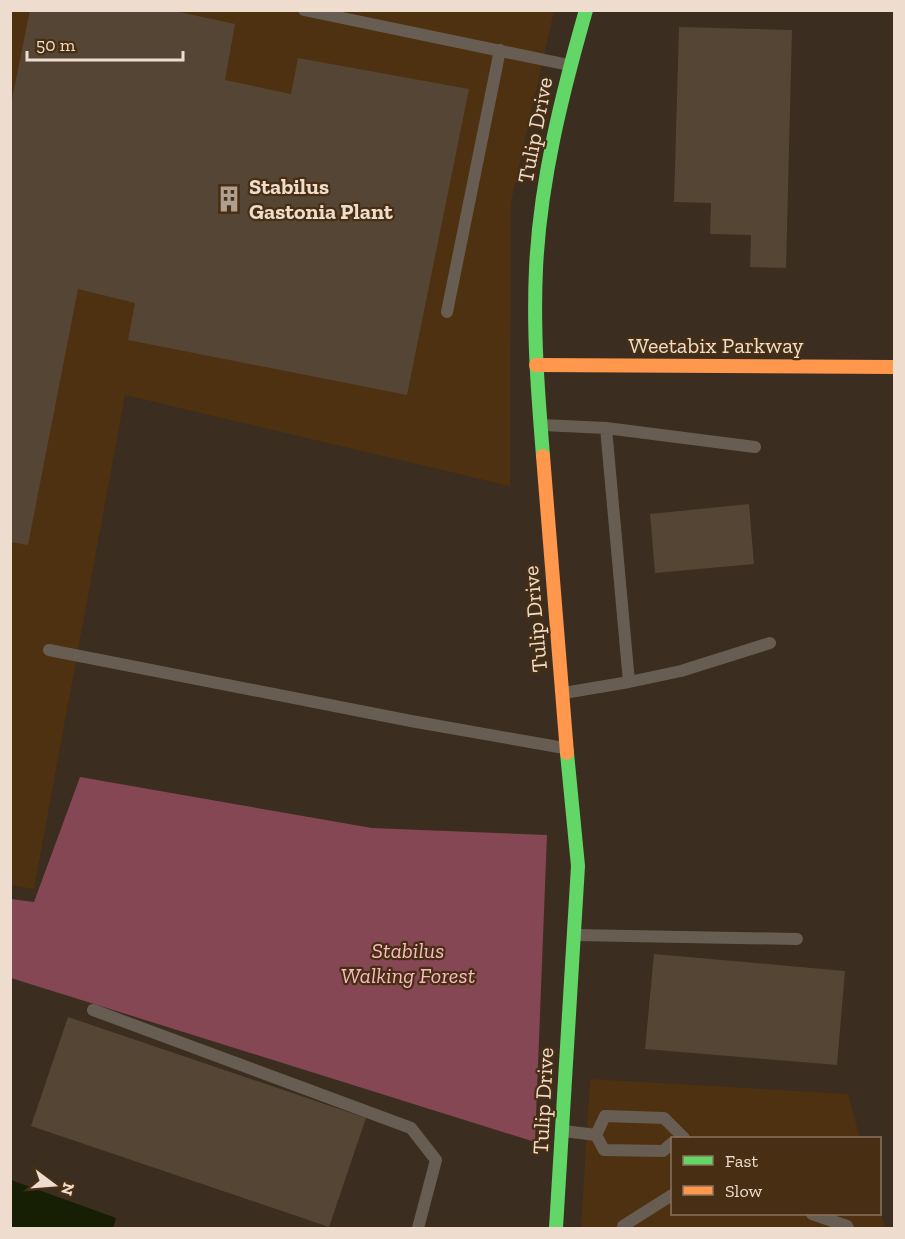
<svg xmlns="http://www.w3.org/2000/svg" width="905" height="1239" viewBox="0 0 905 1239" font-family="'Zilla Slab',serif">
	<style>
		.built { fill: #4e3110 }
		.forest { fill: #854753 }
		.water { fill: #161e03 }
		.building { fill: #554534 }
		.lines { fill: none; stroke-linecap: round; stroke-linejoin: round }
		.lane { stroke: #675d52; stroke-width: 12 }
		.fast { stroke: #63d668; stroke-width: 14 }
		.slow { stroke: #ff974d; stroke-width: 14 }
		.labels { text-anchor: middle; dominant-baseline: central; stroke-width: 4.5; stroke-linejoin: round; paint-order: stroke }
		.street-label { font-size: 22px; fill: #eeddce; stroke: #482e12 }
		.poi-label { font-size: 22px; font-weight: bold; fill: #eeddce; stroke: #482e12; text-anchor: start }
		.park-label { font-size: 22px; font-style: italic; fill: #f9b9c5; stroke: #482e12 }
	</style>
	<rect width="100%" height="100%" fill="#3b2d1f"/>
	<path class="built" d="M10,11H554L511,202L510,486L125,395L34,889L10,885Z
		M590,1079L848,1094L860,1138H672V1214H880V1208L885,1228H581Z"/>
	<path class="forest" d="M80,777L372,828L547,835L535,1142L11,978V899L34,902Z"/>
	<path class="water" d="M11,1180L116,1218L113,1228H11Z"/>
	<path class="building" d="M30,10H170L235,24L225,80L291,94L298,58L469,89L407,395L128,340L135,303L78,289L28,545L10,542V109Z
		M679,27L792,30L786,268L750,267L751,235L710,234L711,203L674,202Z
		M749,504L754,564L655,573L650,514Z
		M654,954L845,971L837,1065L645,1049Z
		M68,1017L366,1118L329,1227L31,1126Z"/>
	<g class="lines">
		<path class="lane" d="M304,10L569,65
			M447,312L500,50
			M542,425L606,428L629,682L564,693
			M606,428L755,447
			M49,650L411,721L564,748
			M629,682L681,671L770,643
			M575,935L797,939
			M93,1010L411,1128L436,1160L418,1228
			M564,1131L596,1135
			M596,1135L605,1116L664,1118L684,1138
			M596,1135L604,1150L663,1151L672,1143
			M812,1214L847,1226L848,1228
			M623,1228V1226L672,1195"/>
		<path class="fast" d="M543,456C538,394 533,332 536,269C540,181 562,94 586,10
			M556,1228L578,866L567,753"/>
		<path class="slow" d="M536,365L894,367
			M543,456L567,753"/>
	</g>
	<defs>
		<g id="building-bare" transform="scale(2.07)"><path d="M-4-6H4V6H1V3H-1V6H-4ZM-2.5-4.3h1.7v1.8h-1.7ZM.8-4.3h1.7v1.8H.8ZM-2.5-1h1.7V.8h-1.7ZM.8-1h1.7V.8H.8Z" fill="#af9f91" stroke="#482e12" stroke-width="2.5" paint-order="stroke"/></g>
	</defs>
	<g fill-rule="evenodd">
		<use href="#building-bare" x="229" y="199"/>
	</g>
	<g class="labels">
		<g class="street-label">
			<text transform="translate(535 130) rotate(-79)">Tulip Drive</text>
			<text x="716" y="345">Weetabix Parkway</text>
			<text transform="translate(535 619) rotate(-95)">Tulip Drive</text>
			<text transform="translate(543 1101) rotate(-87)">Tulip Drive</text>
		</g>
		<g class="poi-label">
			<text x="249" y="186">Stabilus<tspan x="249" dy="25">Gastonia Plant</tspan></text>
		</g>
		<g class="park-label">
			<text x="408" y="950">Stabilus<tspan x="408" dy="25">Walking Forest</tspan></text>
		</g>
	</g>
	<rect width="905" height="1239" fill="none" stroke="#eeddce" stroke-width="24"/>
	<rect x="671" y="1137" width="210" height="78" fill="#482e12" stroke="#8a745d" stroke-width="1.5"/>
	<rect x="683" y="1156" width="30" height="9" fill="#63d668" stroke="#8a745d" stroke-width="1.5"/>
	<text x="725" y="1167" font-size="18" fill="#eeddce">Fast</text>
	<rect x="683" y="1186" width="30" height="9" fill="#ff974d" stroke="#8a745d" stroke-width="1.5"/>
	<text x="725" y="1197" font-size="18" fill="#eeddce">Slow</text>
	<g transform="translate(54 1185) rotate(106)" stroke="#482e12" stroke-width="4.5" paint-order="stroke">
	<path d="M0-4.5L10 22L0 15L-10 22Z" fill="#eeddce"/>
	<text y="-9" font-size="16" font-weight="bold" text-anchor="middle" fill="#eeddce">N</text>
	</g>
	<path d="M27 51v9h156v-9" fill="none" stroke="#eeddce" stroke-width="3"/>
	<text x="36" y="51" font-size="18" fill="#eeddce" stroke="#482e12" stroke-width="4.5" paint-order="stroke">50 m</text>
</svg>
